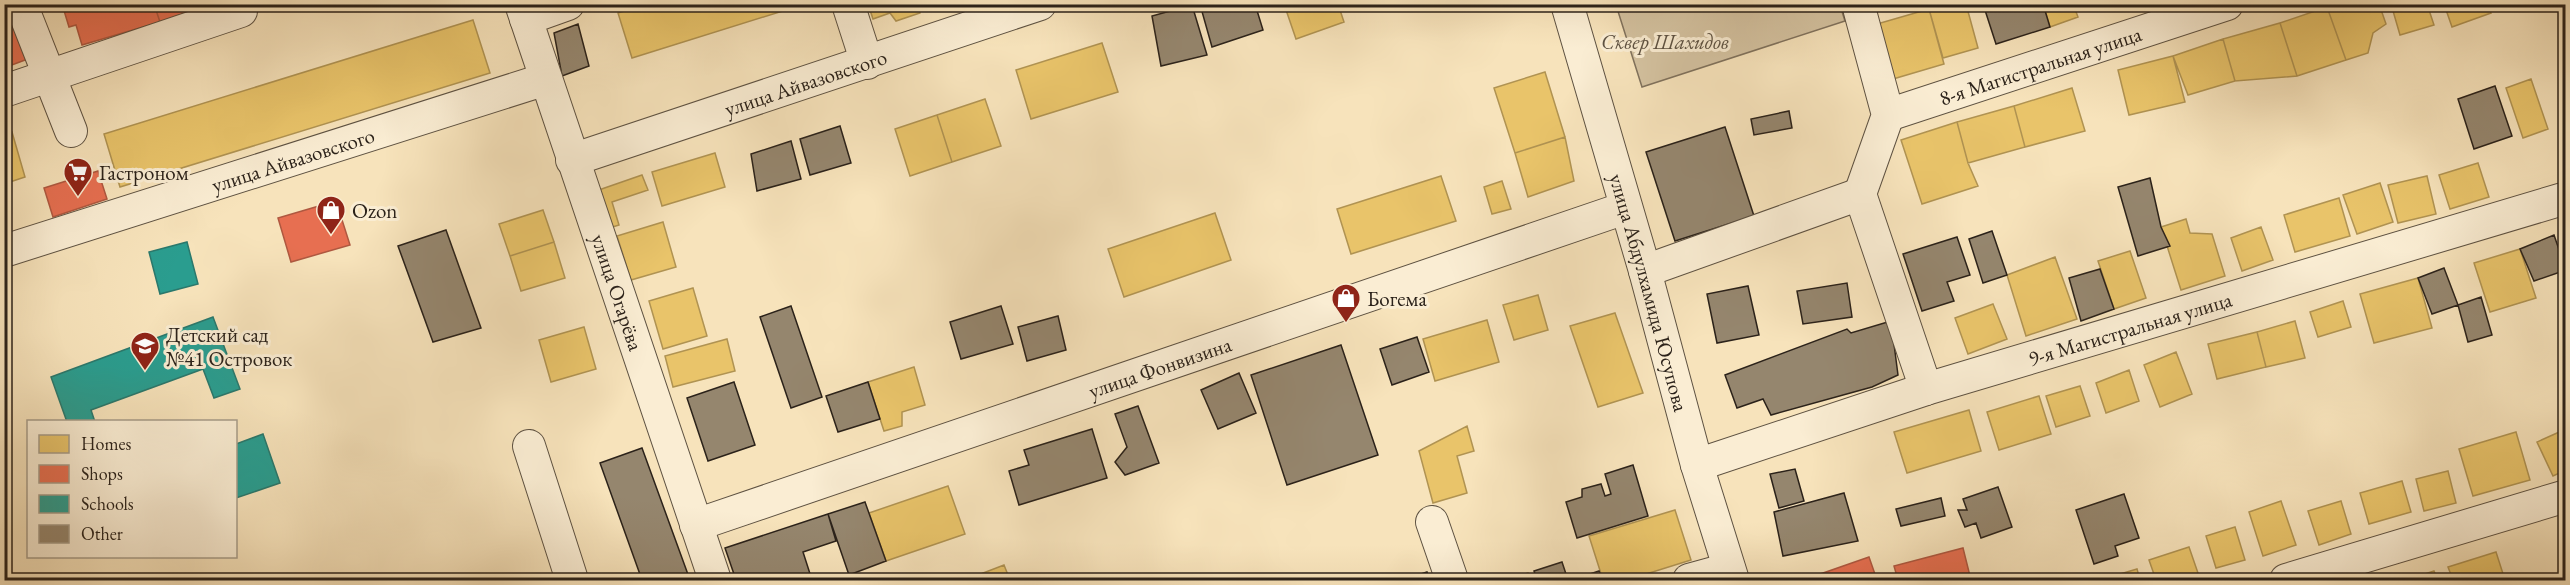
<svg xmlns="http://www.w3.org/2000/svg" width="2570" height="585" viewBox="0 0 2570 585" font-family="'EB Garamond',serif">
	<style>
		.green { fill: #d4c2a0; stroke: #80725d; stroke-width: 1.5 }
		.homes { fill: #e9c46a; stroke: #b09352; stroke-width: 1.5 }
		.shops { fill: #e76f51; stroke: #af5840; stroke-width: 1.5 }
		.schools { fill: #2a9d8f; stroke: #2a786c; stroke-width: 1.5 }
		.building { fill: #95866e; stroke: #2b221a; stroke-width: 1.5 }
		.lines { fill: none; stroke-linecap: round; stroke-linejoin: round }
		.minor-casing { stroke: #5e5242; stroke-width: 34 }
		.minor { stroke: #faedd3; stroke-width: 32 }
		.labels { text-anchor: middle; dominant-baseline: central; stroke-width: 6; stroke-linejoin: round; paint-order: stroke }
		.park-label { font-size: 21px; font-style: italic; fill: #5e5242; stroke: #faedd3 }
		.street-label { font-size: 21px; fill: #2b221a; stroke: #faedd3 }
		.poi-label { font-size: 21px; fill: #2b221a; stroke: #faedd3; text-anchor: start }
	</style>
	<rect width="100%" height="100%" fill="#f7e3bb"/>
	<filter id="stains"><feTurbulence type="fractalNoise" baseFrequency=".00333" numOctaves="4"/><feColorMatrix values="0 0 0 0 .2 0 0 0 0 .09 0 0 0 0 .02 0 0 0 .5 -.17"/></filter>
	<radialGradient id="worn" r=".72"><stop offset=".6" stop-color="#630" stop-opacity="0"/><stop offset="1" stop-color="#630" stop-opacity=".3"/></radialGradient>
	<path class="green" d="M1616,5H1840L1845,21L1642,87Z"/>
	<path class="homes" d="M645,4H805L632,58L618,13Z
		M868,4H923L920,5V13L896,21L890,13L873,19Z
		M1284,4H1338L1344,22L1296,39Z
		M1947,4H1966L1978,48L1943,58L1929,9Z
		M2043,4H2073L2078,17L2050,27Z
		M2335,4H2379L2386,24L2373,33L2368,53L2346,60L2327,7Z
		M2391,4H2427L2434,25L2400,35Z
		M2444,4H2487L2491,13L2452,27Z
		M2327,7L2346,60L2297,76L2280,23Z
		M1929,9L1944,64L1893,79L1877,24Z
		M473,20L490,73L120,187L104,134Z
		M2280,23L2297,76L2235,81L2223,39Z
		M2223,39L2235,81L2188,95L2173,56Z
		M1102,43L1118,92L1031,119L1016,70Z
		M2173,56L2185,102L2129,115L2118,70Z
		M1545,72L1565,137L1515,153L1494,88Z
		M2531,79L2548,129L2523,138L2506,88Z
		M2072,88L2085,131L2025,147L2014,106Z
		M985,99L1001,146L952,162L937,115Z
		M2014,106L2025,147L1968,163L1957,122Z
		M937,115L952,162L910,176L895,129Z
		M1957,122L1968,163L1978,186L1922,204L1901,140Z
		M12,132L25,177L4,184V134Z
		M1565,137L1574,181L1528,197L1515,153Z
		M715,153L725,187L662,206L652,172Z
		M2478,163L2489,197L2450,209L2439,175Z
		M642,175L648,190L612,202L619,225L606,229L593,192Z
		M1441,176L1456,221L1351,254L1337,209Z
		M2427,176L2436,214L2398,223L2388,185Z
		M1502,181L1511,209L1492,214L1484,187Z
		M2380,183L2393,222L2357,234L2343,195Z
		M2339,198L2350,236L2295,252L2284,215Z
		M543,210L554,242L510,256L499,224Z
		M1215,213L1231,260L1124,297L1108,249Z
		M2186,219L2190,233L2212,234L2225,276L2181,290L2161,227Z
		M663,222L676,267L631,280L617,236Z
		M2261,227L2273,260L2242,271L2231,238Z
		M554,242L565,278L521,291L510,256Z
		M2520,249L2536,298L2490,312L2474,263Z
		M2130,251L2146,298L2114,309L2098,261Z
		M2055,257L2077,319L2026,336L2007,275Z
		M2418,278L2432,328L2374,343L2360,294Z
		M693,288L707,336L663,349L649,301Z
		M1538,295L1548,330L1514,340L1503,305Z
		M2343,301L2351,327L2318,337L2310,312Z
		M1993,304L2007,339L1968,354L1955,318Z
		M1615,313L1643,393L1598,407L1570,326Z
		M1487,320L1499,362L1435,381L1423,339Z
		M2295,321L2305,358L2266,367L2257,332Z
		M584,327L596,369L551,382L539,340Z
		M2257,332L2266,367L2217,379L2208,344Z
		M727,339L735,371L673,387L665,356Z
		M2176,352L2192,394L2160,407L2144,365Z
		M914,367L925,405L902,412V426L884,431L868,382Z
		M2129,370L2139,401L2106,413L2096,383Z
		M2080,386L2090,416L2056,427L2046,396Z
		M2039,396L2051,434L1999,450L1987,412Z
		M1969,410L1981,451L1907,473L1894,432Z
		M1467,426L1474,451L1457,456L1467,493L1433,503L1419,451Z
		M2566,429V470L2553,476L2537,442Z
		M2516,432L2530,480L2473,496L2459,449Z
		M2448,471L2456,503L2424,511L2416,479Z
		M2402,481L2411,512L2369,524L2360,493Z
		M948,486L965,534L886,561L869,513Z
		M2281,501L2296,545L2263,556L2249,512Z
		M2341,501L2351,534L2319,545L2308,511Z
		M1675,510L1691,560L1627,580H1603L1589,536Z
		M2235,527L2245,560L2216,568L2206,536Z
		M2566,530V550L2559,532Z
		M2189,547L2199,576L2184,580H2156L2149,560Z
		M2496,552L2505,580H2453L2448,567Z
		M1004,565L1010,580H965Z
		M2137,569L2140,580H2100Z
		M2434,571L2438,580H2407Z
		M1528,573L1531,580H1505Z"/>
	<path class="shops" d="M4,4H12L33,57L4,68Z
		M62,4H154L160,22L82,45L76,25L69,27Z
		M154,4H211L160,22Z
		M98,171L107,199L53,217L44,188Z
		M336,201L350,245L291,262L278,218Z
		M1963,548L1971,580H1898L1894,566Z
		M1869,557L1877,580H1803Z"/>
	<path class="schools" d="M187,242L198,284L160,294L149,252Z
		M213,317L240,389L214,398L203,369L91,410L95,422H67L51,377Z
		M263,434L280,483L236,498V444Z"/>
	<path class="building" d="M1211,4H1255L1263,30L1212,47L1201,8Z
		M1983,4H2043L2050,27L1996,44Z
		M1192,5L1207,55L1161,66L1152,16Z
		M578,24L589,66L562,76L554,33Z
		M2495,86L2512,136L2474,149L2458,99Z
		M1789,111L1792,128L1754,135L1751,119Z
		M840,126L851,163L810,175L800,139Z
		M1725,127L1754,216L1675,241L1646,152Z
		M791,141L801,179L757,191L751,154Z
		M2150,178L2161,227L2170,246L2138,256L2118,187Z
		M446,230L481,328L433,342L398,246Z
		M1992,231L2007,275L1983,283L1969,239Z
		M2554,235L2566,270L2534,281L2520,249Z
		M1957,237L1970,275L1947,282L1954,301L1922,311L1903,254Z
		M2444,268L2458,305L2432,314L2418,278Z
		M2100,269L2114,309L2081,321L2069,278Z
		M1847,283L1852,317L1803,324L1797,291Z
		M1748,286L1759,335L1717,343L1707,294Z
		M2481,297L2492,335L2468,342L2458,305Z
		M791,306L822,397L791,408L760,317Z
		M1001,306L1013,344L961,359L950,322Z
		M1058,316L1066,350L1027,361L1018,327Z
		M1891,321L1898,375L1872,387L1771,415L1763,399L1737,408L1725,375L1847,329L1851,333Z
		M1417,337L1429,372L1392,385L1380,349Z
		M1341,345L1378,455L1287,485L1251,375Z
		M1239,373L1256,413L1218,429L1201,390Z
		M734,382L755,445L708,461L687,398Z
		M868,382L880,419L838,432L826,396Z
		M1138,406L1159,463L1125,475L1115,462L1127,447L1115,414Z
		M1092,429L1107,478L1019,505L1009,471L1029,465L1024,450Z
		M642,448L690,580H642L600,463Z
		M1633,465L1648,516L1577,538L1566,502L1582,497V489L1601,484L1605,496L1611,494L1605,474Z
		M1795,469L1804,501L1779,508L1770,474Z
		M1998,487L2012,527L1981,538L1976,523L1965,527L1958,510H1967L1963,499Z
		M1844,493L1858,541L1783,556L1774,512Z
		M2124,494L2139,538L2115,546L2118,556L2094,564L2076,510Z
		M1941,498L1945,516L1901,526L1896,509Z
		M865,502L886,561L849,575L828,514Z
		M828,514L836,541L803,552L812,580H736L725,548Z
		M1562,562L1568,580H1537L1534,571Z
		M1599,571L1603,580H1572Z
		M1427,572L1430,580H1403Z"/>
	<g class="lines">
		<g class="minor-casing">
			<g id="minor">
				<path d="M21,4L71,131"/>
				<path id="s1" d="M521,4L715,580"/>
				<path d="M848,4L867,63"/>
				<path id="s2" d="M1567,4L1645,271L1697,465L1733,580"/>
				<path d="M1858,4L1888,115L1860,194L1926,389"/>
				<path d="M526,19L568,4"/>
				<path d="M4,91L241,11"/>
				<path id="s3" d="M1888,115L2227,4"/>
				<path id="s4" d="M572,160L1040,4"/>
				<path id="s5" d="M4,251L546,79"/>
				<path d="M1645,271L1860,194"/>
				<path d="M529,446L572,580"/>
				<path id="s6" d="M1697,465L1926,389L2566,198"/>
				<path d="M1432,522L1452,580"/>
				<path id="s7" d="M696,525L1625,208"/>
				<path d="M1689,580L1729,569"/>
				<path d="M2286,580L2566,496"/>
			</g>
		</g>
		<use href="#minor" class="minor"/>
	</g>
	<defs>
		<g id="supermarket-pin" transform="scale(1.5)"><path d="M0 17L-7.5 6A9.5 9.5 0 1 1 7.5 6Z" fill="#8f2418" stroke="#faedd3"/><path d="M-6-5.5h2.5l.6 2H6L4.5 2H-2.5L-4.4-4H-6ZM-1.5 3.2a1.3 1.3 0 1 0 .1 0ZM3 3.2a1.3 1.3 0 1 0 .1 0Z" fill="#fff"/></g>
		<g id="shop-pin" transform="scale(1.5)"><path d="M0 17L-7.5 6A9.5 9.5 0 1 1 7.5 6Z" fill="#8f2418" stroke="#faedd3"/><path d="M-5-2.5h2.3a2.7 3.5 0 0 1 5.4 0H5L5.5 6h-11ZM-1.5-2.5h3a1.5 2.3 0 0 0-3 0Z" fill="#fff"/></g>
		<g id="school-pin" transform="scale(1.5)"><path d="M0 17L-7.5 6A9.5 9.5 0 1 1 7.5 6Z" fill="#8f2418" stroke="#faedd3"/><path d="M0-5L7-2L0 1L-7-2ZM-4 1L0 2.5L4 1V4Q0 6-4 4Z" fill="#fff"/></g>
	</defs>
	<g fill-rule="evenodd">
		<use href="#supermarket-pin" x="78" y="172"/>
		<use href="#shop-pin" x="331" y="210"/>
		<use href="#shop-pin" x="1346" y="298"/>
		<use href="#school-pin" x="145" y="346"/>
	</g>
	<g class="labels">
		<g class="park-label">
			<text x="1665" y="41">Сквер Шахидов</text>
		</g>
		<g class="street-label">
			<text stroke="none"><textPath href="#s3" startOffset="160">8-я Магистральная улица</textPath></text>
			<text stroke="none"><textPath href="#s4" startOffset="246">улица Айвазовского</textPath></text>
			<text stroke="none"><textPath href="#s5" startOffset="303">улица Айвазовского</textPath></text>
			<text stroke="none"><textPath href="#s1" startOffset="304">улица Огарёва</textPath></text>
			<text stroke="none"><textPath href="#s2" startOffset="300">улица Абдулхамида Юсупова</textPath></text>
			<text stroke="none"><textPath href="#s6" startOffset="454">9-я Магистральная улица</textPath></text>
			<text stroke="none"><textPath href="#s7" startOffset="490">улица Фонвизина</textPath></text>
		</g>
		<g class="poi-label">
			<text x="99" y="172">Гастроном</text>
			<text x="352" y="210">Ozon</text>
			<text x="1367" y="298">Богема</text>
			<text x="166" y="334">Детский сад<tspan x="166" dy="24">№41 Островок</tspan></text>
		</g>
	</g>
	<rect width="2570" height="585" fill="none" stroke="#f7e3bb" stroke-width="24"/>
	<rect x="6" y="6" width="2558" height="573" fill="none" stroke="#2b221a" stroke-width="3"/>
	<rect x="12" y="12" width="2546" height="561" fill="none" stroke="#2b221a" stroke-width="1.5"/>
	<rect x="27" y="420" width="210" height="138" fill="#faedd3" stroke="#a79c89" stroke-width="1.5"/>
	<rect x="39" y="435" width="30" height="18" fill="#e9c46a" stroke="#a79c89" stroke-width="1.5"/>
	<text x="81" y="450" font-size="18" fill="#2b221a">Homes</text>
	<rect x="39" y="465" width="30" height="18" fill="#e76f51" stroke="#a79c89" stroke-width="1.5"/>
	<text x="81" y="480" font-size="18" fill="#2b221a">Shops</text>
	<rect x="39" y="495" width="30" height="18" fill="#2a9d8f" stroke="#a79c89" stroke-width="1.5"/>
	<text x="81" y="510" font-size="18" fill="#2b221a">Schools</text>
	<rect x="39" y="525" width="30" height="18" fill="#95866e" stroke="#a79c89" stroke-width="1.5"/>
	<text x="81" y="540" font-size="18" fill="#2b221a">Other</text>
	<rect width="100%" height="100%" filter="url(#stains)"/>
	<rect width="100%" height="100%" fill="url(#worn)"/>
</svg>
